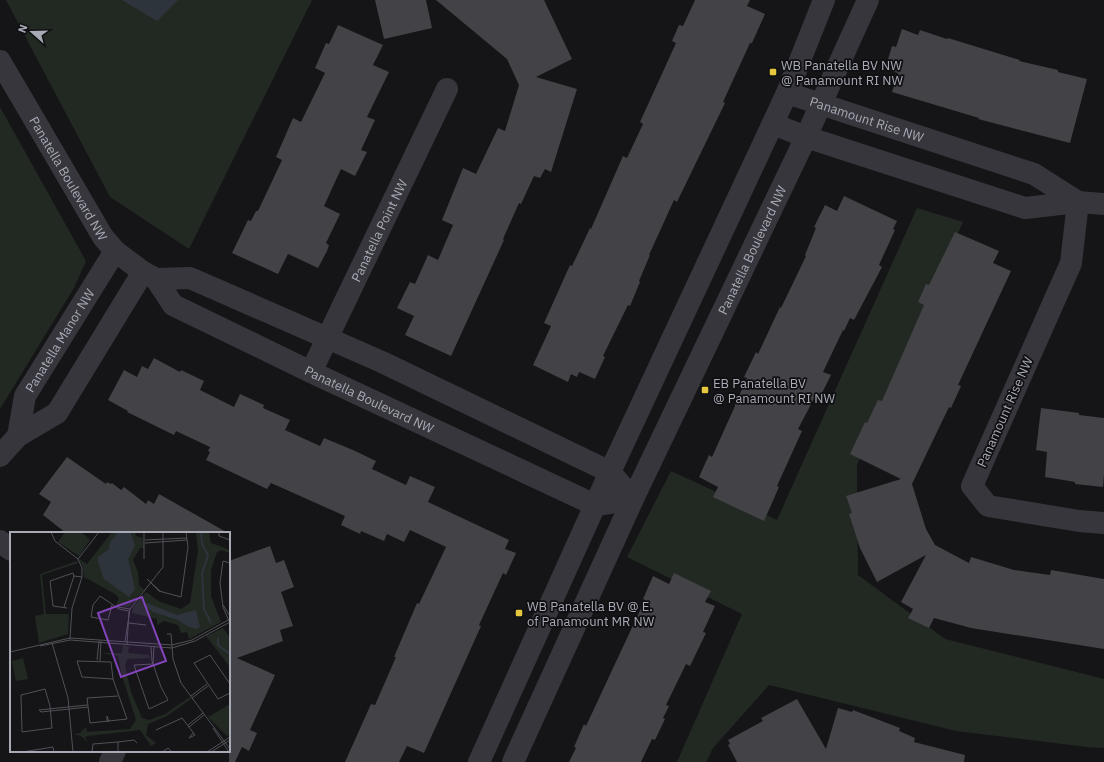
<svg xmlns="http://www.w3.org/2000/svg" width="1104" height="762" viewBox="0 0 1104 762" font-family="'IBM Plex Sans',sans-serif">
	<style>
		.green { fill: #222923 }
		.water { fill: #2e343c }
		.building { fill: #424247 }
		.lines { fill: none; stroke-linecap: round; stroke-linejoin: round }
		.minor { stroke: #36363c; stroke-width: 22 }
		.poi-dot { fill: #e6c73e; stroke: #101012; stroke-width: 1.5 }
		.labels { text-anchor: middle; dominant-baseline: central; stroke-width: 3.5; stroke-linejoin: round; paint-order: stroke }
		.poi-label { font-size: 13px; fill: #a8aab6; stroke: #101012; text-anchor: start }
		.street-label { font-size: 13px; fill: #a8aab6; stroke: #101012 }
		.inset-river { fill: none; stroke: #2e343c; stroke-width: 2 }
		.inset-road { fill: none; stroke: #505157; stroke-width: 1 }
		.view { fill: #8445bd; fill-opacity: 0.15; stroke: #8445bd; stroke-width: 2 }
		.inset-edge { fill: none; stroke: #a8aab6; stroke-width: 2 }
	</style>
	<rect width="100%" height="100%" fill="#151517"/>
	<path class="green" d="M6,0H312L189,249L110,197Z
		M0,107L86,261L74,288L0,409Z
		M917,208L963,222L857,465L858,575L945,639L1104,679V748L1087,747L956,731L769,685L713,748L706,762H677L742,614L627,557L671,471L777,520Z"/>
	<path class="water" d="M122,0H178L157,21Z"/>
	<path class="building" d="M375,0H426L432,28L384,39Z
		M436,0H544L572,59L536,77L577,89L551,172L545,169L540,178L534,176L521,204L519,203L503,239L504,240L451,356L405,335L414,316L397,308L410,282L415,284L428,255L438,260L453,225L442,220L463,168L476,174L498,128L505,131L519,85L507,59Z
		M695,0H750L747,6L765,14L752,43H750L723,102L725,103L677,202L674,200L649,255H650L639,281L640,282L630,306L628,305L603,356L605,357L595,379L579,372L577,377L571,374L568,382L533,365L551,326L544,323L570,265L572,266L590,228L591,229L623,156L627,158L643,124L640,122L676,43L672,41L679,25L683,26Z
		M338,25L383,45L373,65L389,72L367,117L375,120L361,150L367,152L355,176L341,169L324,206L340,214L326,243L329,245L327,251L318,268L288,254L278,274L232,253L248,220L251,221L256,211H258L282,160L276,157L293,118L301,122L325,73L315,68L326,43L329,44Z
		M902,29L918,35L920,30L947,39L948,38L1020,60L1019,61L1058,70V72L1087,79L1070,143L978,119L979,118L892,92L898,73L885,69L892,46L896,47Z
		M844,196L897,221L893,229L895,230L879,265L882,267L854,320L850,318L844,331L843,330L823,372L831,375L821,395L817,393L798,429L802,431L777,486L779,487L764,521L713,497L718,487L699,477L709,455L712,457L735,406V405L747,378L744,377L756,352L758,354L780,307L781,308L806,256L805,255L816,228L814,227L825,205L837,211Z
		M955,232L999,251L993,263L1011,271L958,385L961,386L951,408L949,407L912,484L926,529L935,545L969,563L971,557L1014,570L1050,575L1051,570L1104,579V649L971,628L934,618L929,628L908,618L913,609L901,602L926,555L877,582L860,548L849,514L852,513L846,496L901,479L850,454L865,422L867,423L878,400L882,401L924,305L918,302L926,284L929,285Z
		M154,358L180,372L181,370L204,381L200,390L234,407L240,394L264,405L263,408L290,420L285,430L320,446L324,438L353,450L376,461L372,469L406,485L410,476L435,487L428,502L509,540L505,549L516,553L506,575L503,573L479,625L481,626L424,753L407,746L399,762H345L371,704L375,705L396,657H394L417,603L419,604L446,547L410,530L404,542L387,534L384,541L361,531L360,534L341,525L345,516L271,483L267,489L206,460L210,452L208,451L210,447L176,431L174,435L127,412L128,411L108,400L124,370L137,377L142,366L148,369Z
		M1041,408L1079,413V415L1104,418V475L1103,487L1075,484V482L1045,477L1047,452L1036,450Z
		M67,457L106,484L107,482L111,484L112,483L121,490L124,487L146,504L148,500L154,504L159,494L228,533H66L43,515L51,502L39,494Z
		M270,546L276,563L284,560L294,587L281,592L293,626L280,630L283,641L237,658L275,675L250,730L257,733L249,751L242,747L235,762H229V561Z
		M674,573L711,591L705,602L715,606L703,632L706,633L690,666L686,664L666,705L669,706L663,718L665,719L655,740L652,739L641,762H569L576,748L574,747L584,724L586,726L621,651L645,600L643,599L653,576L669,584Z
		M797,699L826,749L838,708L852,712L853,710L900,728L899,731L915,738L914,742L965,755L964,762H737L728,745L730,744L728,740L763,721L761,718Z"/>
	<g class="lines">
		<g class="minor">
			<path id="s1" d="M0,61L103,237L115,251L143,272L156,279L173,305L311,372L595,505L610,503"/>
			<path id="s2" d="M787,93L1034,174L1078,202"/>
			<path d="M773,124L806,137L1025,208L1078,202L1104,204"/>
			<path d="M1078,202L1071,263L972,486L988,506L1079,521L1104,523"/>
			<path d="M156,279L190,278L382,362L610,472L633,499"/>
			<path id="s3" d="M311,372L447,89"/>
			<path id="s4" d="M18,436L25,396L115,251"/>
			<path d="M0,456L18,436L57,413L143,272"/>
			<path d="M0,541L11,550"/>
			<path d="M110,762L115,751"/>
			<path d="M479,762L610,472L787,93L824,0"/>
			<path id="s5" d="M513,762L633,499L806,137L868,0"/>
		</g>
	</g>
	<g class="poi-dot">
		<rect x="769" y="68" width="8" height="8" rx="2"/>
		<rect x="701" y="386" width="8" height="8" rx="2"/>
		<rect x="515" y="609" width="8" height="8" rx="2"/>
	</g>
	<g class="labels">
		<g class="poi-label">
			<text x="781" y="65">WB Panatella BV NW<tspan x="781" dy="15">@ Panamount RI NW</tspan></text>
			<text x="713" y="383">EB Panatella BV<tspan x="713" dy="15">@ Panamount RI NW</tspan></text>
			<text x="527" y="606">WB Panatella BV @ E.<tspan x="527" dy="15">of Panamount MR NW</tspan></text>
		</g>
		<g class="street-label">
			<text stroke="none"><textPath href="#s2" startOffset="84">Panamount Rise NW</textPath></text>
			<text stroke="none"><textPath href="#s1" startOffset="136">Panatella Boulevard NW</textPath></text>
			<text stroke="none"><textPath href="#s3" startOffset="157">Panatella Point NW</textPath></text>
			<text stroke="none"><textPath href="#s5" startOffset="565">Panatella Boulevard NW</textPath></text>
			<text stroke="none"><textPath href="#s4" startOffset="106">Panatella Manor NW</textPath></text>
			<text stroke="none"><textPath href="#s1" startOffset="521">Panatella Boulevard NW</textPath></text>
			<text transform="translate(1005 412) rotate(-66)">Panamount Rise NW</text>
		</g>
	</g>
	<g transform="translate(10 532)">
		<rect width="220" height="220" fill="#151517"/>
		<path d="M55,0H71L80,8L69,24L48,10ZM102,0H125L126,4L133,6L134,16H130L123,28L128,40L129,53L134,58L119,75L106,73L109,66L105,62L74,45L73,35L69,27L77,32ZM186,0H199L201,11L220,18V21L211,18L207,20L201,38V64L211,90L179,107L177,100L171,101L168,93L154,89L147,93V87L122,81L123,75L136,60L150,70L171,77L180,71L188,19ZM67,29L68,31L32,43L36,82H59L58,102L29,111L25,84L34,82L30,42ZM213,96L220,106V135L196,104ZM113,113L119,114L118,121L139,123L140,126L117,127L115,134L121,160L132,186L139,188L155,182L180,165L181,167L157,184L138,192L136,203L146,211L141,214L130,198L78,204L75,205L78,210L71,204L63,202L70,201L76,195L77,200L120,197L126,188L112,144L108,124L91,121H112ZM13,126L18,147L6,149L2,129ZM220,172V202L217,204L198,185Z" fill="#222923"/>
		<path d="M108,0H120L125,13L118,27L125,57L119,65L94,47L88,30V25L99,17L100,10ZM137,71L167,83L186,78L190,95L186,97L177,94L168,88L143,80L134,74Z" fill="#2e343c"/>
		<path class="inset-river" d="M191,0L192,12L198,23L192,42L194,77L201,91M208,106V113L220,122"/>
		<path class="inset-road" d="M41,0L45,9L68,27L72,36V45L62,76L60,107M209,0V4L220,8M135,8L177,6M135,11L177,8M68,27L89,0M134,27V0M151,60L137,47L149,59L171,65L178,15L176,0M102,73L98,88L81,85L83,73L90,64L109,77L119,79M213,73L220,84M54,75L64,44M108,75L120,77M57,76L43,74L40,49L63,41L64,44L72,45M219,89L213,75L210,51L213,29L220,31M119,91L136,93M157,102H161L163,127L171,151L220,217M115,110L120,77L153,35V0M42,111L58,166L63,220M117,112L119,80M30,114L60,108L162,116L185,109L220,90M141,115L142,129L143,132L151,155L158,168L139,177L124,133L143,132M0,120L60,106L162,113L182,108L220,87M87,128L89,109M90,129L91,109M143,132L144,115M103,147L72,145L67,129L101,130L103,147L117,187L80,191L77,166L108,164M220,152L200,123L184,131L208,167L220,161M35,157L40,174L42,196L12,200L11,163ZM181,164L197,152M182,166L198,154M77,173L29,178L31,180L78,175M97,190V184L99,190M178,193L193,181M179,195L194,183M203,196L219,220M146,198L172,186L185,203L179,206L183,201M108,210L124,208L127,211M12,220L43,215L44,220M82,220L83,212L108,210V220M152,220L158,216L162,220M197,220L220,205M201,220L220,208"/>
		<path class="view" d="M132,65L156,129L111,145L88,81Z"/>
		<rect width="220" height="220" class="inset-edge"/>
	</g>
	<g transform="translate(32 32) rotate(290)" stroke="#101012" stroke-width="3" paint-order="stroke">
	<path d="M0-3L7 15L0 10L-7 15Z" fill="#a8aab6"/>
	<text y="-6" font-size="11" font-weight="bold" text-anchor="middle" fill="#a8aab6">N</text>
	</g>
</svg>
